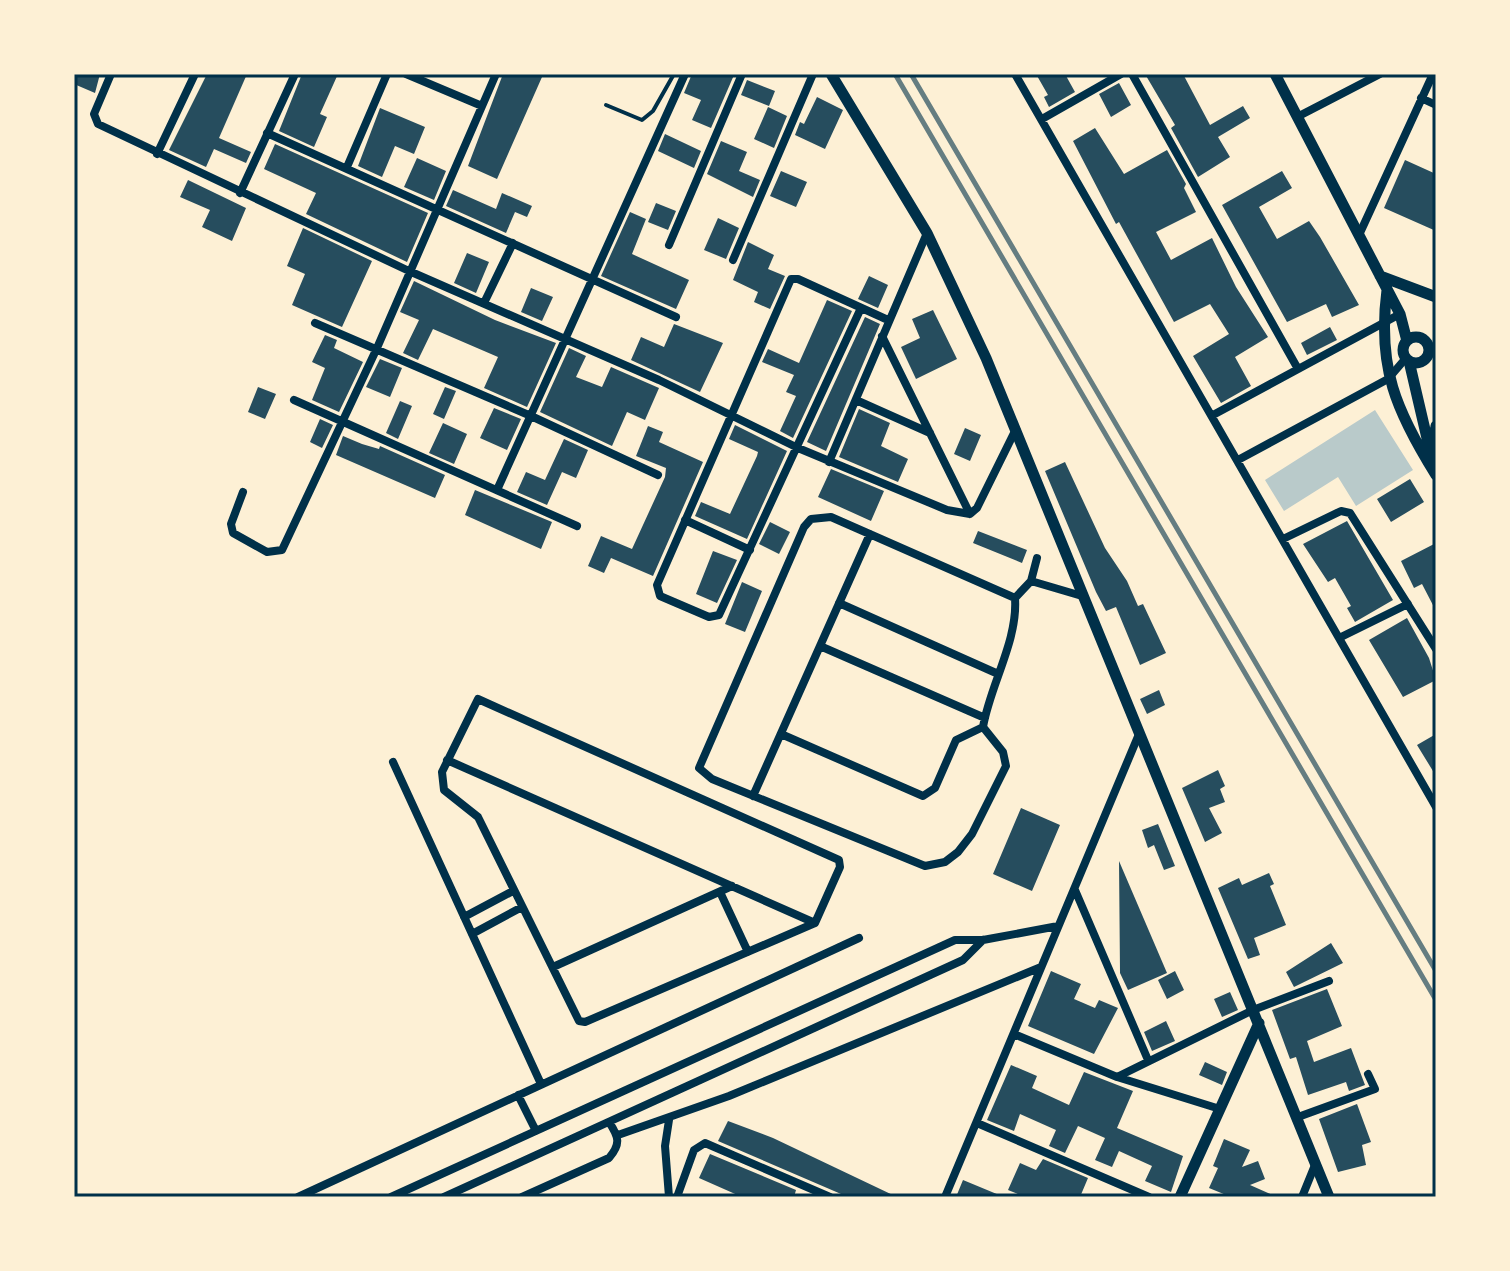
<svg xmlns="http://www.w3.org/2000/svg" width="1510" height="1271" viewBox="0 0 1510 1271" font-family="Manrope,sans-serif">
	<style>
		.green { fill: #b9caca }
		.building { fill: #264d5e }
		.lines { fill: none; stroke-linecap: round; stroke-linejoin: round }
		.service { stroke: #003049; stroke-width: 4 }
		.minor { stroke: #003049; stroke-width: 8 }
		.tertiary { stroke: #003049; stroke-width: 11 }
		.rail { stroke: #657d81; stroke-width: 5 }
		.neatline { fill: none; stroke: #003049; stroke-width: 3 }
	</style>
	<rect width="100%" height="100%" fill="#fdf0d5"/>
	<path class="green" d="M1375,410L1413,470L1356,506L1338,477L1284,511L1265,480Z"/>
	<path class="building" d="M74,74H100L95,93L74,84Z
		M207,74H247L219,138L251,152L246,163L214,149L206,167L169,150Z
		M302,74H338L320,114L327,117L314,147L279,131Z
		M503,74L542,77L497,179L468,166Z
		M692,74L734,75L711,128L692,120L701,100L684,93Z
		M1036,74H1065L1075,92L1049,107L1044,97L1048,95Z
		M1145,74H1183L1210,125L1243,106L1250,118L1218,137L1230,157L1198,177L1171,128L1175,125Z
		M747,80L775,91L769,106L741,95Z
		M1119,83L1131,105L1111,117L1099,94Z
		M817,97L843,110L825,149L795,135L800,122L804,124Z
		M768,107L787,116L774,148L754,139Z
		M380,108L425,127L414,154L395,146L382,177L358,166Z
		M1095,128L1124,174L1167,150L1186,184L1184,188L1196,212L1156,232L1171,260L1212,238L1236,287L1268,337L1235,357L1251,386L1221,403L1193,356L1229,334L1210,304L1174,322L1119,222L1116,224L1073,141Z
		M665,134L701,151L694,168L658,151Z
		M721,141L747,152L739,171L760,180L753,197L707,174Z
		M275,144L428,213L407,262L306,214L316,193L264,169Z
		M417,158L446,171L434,200L404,187Z
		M1405,160L1436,174V231L1384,208Z
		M781,171L807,182L796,207L770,196Z
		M1282,171L1292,188L1259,207L1277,239L1309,221L1320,237L1359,305L1332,317L1326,304L1287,322L1222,205Z
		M188,180L246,208L232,241L202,227L210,210L180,197Z
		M453,190L496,209L502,193L532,206L527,217L515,212L506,233L446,206Z
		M656,203L676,211L668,230L648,222Z
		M630,212L646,219L632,254L689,280L676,309L601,276Z
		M718,218L739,228L726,259L704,250Z
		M303,228L372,261L342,327L292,305L305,274L287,266Z
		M748,242L774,255L768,269L785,276L770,309L754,302L758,292L733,280Z
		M467,253L489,262L476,293L454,283Z
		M869,276L888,285L878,308L858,299Z
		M414,281L495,320L556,343L527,407L484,388L498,357L433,329L418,360L403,353L419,320L400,312Z
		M531,288L553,297L542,321L521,312Z
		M827,300L852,311L793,438L780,431L796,396L786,392L794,375L762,362L768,349L799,363Z
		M933,310L957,359L916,379L901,347L920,338L912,319Z
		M865,317L880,324L826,451L807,442Z
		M674,324L723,343L700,392L631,360L641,337L664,347Z
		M1330,327L1337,340L1307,355L1301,343Z
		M325,335L337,340L334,348L363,362L339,412L312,400L325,368L312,362Z
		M569,348L586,356L576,377L602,387L611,367L659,388L645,420L627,412L612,446L540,412Z
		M380,359L402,368L390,397L366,387Z
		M258,387L276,394L265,419L248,412Z
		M445,387L456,391L444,419L433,414Z
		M400,401L412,406L398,439L386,433Z
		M494,408L521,419L507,450L480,438Z
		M859,409L890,423L881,446L908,459L898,482L839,457Z
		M320,419L333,425L322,448L310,442Z
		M443,423L467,434L454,464L429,453Z
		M735,425L787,451L747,539L695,516L701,502L730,514L757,456L758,452L729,439Z
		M648,426L663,432L659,442L703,462L653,576L611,558L604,573L588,566L601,536L632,549L665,477L666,468L636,456Z
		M965,428L981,435L970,461L954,454Z
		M343,436L362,444L379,449L380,446L445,475L435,498L336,455Z
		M564,439L588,450L576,478L562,472L547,505L517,492L526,472L545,480Z
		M1065,462L1105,548L1127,581L1138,606L1143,604L1166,653L1140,665L1116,607L1106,611L1096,592L1045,471Z
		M831,469L884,491L871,521L818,497Z
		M1410,479L1424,502L1391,522L1377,499Z
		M475,490L552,522L541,549L465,515Z
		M1347,521L1393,600L1355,622L1347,608L1351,606L1335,578L1328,582L1303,544Z
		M770,522L790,532L779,554L759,544Z
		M978,531L1027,550L1022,563L973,543Z
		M1436,543V611L1422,584L1414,588L1401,561Z
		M713,551L737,560L717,603L696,594Z
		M742,582L762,591L745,632L725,624Z
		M1407,618L1429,658L1436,680L1403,697L1369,640Z
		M1159,690L1165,705L1147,714L1140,699Z
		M1436,734V776L1417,745Z
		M1218,770L1225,786L1220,789L1225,802L1209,808L1222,833L1205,842L1182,788Z
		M1021,808L1060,825L1032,891L993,874Z
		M1158,824L1175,866L1164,870L1154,845L1148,848L1142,830Z
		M1119,861L1167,973L1128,990L1120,973Z
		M1269,873L1274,884L1270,886L1286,925L1254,938L1260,955L1248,959L1218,888L1239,878L1242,885Z
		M1331,943L1343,963L1294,987L1286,972Z
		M1051,971L1081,984L1074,999L1095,1008L1099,1000L1118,1008L1094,1054L1028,1026Z
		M1175,971L1184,990L1167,999L1158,980Z
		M1327,989L1342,1026L1307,1041L1314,1062L1351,1048L1365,1085L1349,1091L1346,1082L1308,1095L1296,1057L1290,1059L1272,1010Z
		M1230,992L1238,1010L1222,1017L1214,999Z
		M1166,1021L1175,1041L1152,1051L1144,1032Z
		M1205,1062L1227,1072L1222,1085L1199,1075Z
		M1011,1065L1037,1076L1032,1088L1069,1105L1084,1072L1133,1091L1117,1128L1183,1156L1171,1192L1145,1181L1152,1166L1119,1151L1112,1167L1095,1160L1105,1138L1078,1126L1065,1153L1049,1146L1056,1130L1020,1114L1014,1131L987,1120Z
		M1357,1104L1371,1142L1362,1145L1366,1165L1338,1172L1319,1119Z
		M728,1121L773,1138L897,1197H848L718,1141Z
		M1224,1139L1250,1150L1242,1167L1258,1161L1265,1179L1250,1185L1277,1197H1231L1209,1188L1218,1168L1213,1166Z
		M710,1154L796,1190L794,1197H742L699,1178Z
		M1043,1159L1088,1178L1080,1197H1025L1008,1190L1020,1163L1036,1170Z
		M963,1180L1004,1197H956Z"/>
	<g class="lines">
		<path class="service" d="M606,105L642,120L653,111L674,74"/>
		<path class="minor" d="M111,74L94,114L98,124L409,271L659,380L798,448L947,510L970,514L977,508L1016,429
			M406,74L482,106
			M1015,74L1436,807
			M1132,74L1298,369
			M1421,98L1436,105
			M1297,117L1380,74
			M1042,119L1121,74
			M267,133L676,317
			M157,154L195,74
			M347,167L387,74
			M240,193L295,74
			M1359,235L1433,74
			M669,245L742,74
			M733,260L813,74
			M484,303L513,243
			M861,308L719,615L709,617L660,596L657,585L791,279H798L888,320
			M315,323L531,416L658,475
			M882,336L970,514
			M294,400L577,526
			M856,400L930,433
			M1213,415L1400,314
			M1238,460L1388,379L1406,358
			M829,462L927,233
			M497,490L685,74
			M243,492L231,524L233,533L267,552L282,550L377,348L496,74
			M685,520L750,550
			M1283,539L1341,511L1350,513L1436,649
			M1031,581L1082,596
			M1015,598L831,517L811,519L804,527L699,768L712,779L925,866L945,862L958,852L972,834L1006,766L1003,752L983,727C990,685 1018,641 1015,598L1031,581L1037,558
			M839,603L996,673
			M1339,638L1408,604
			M820,646L985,718
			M478,699L839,860L840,867L815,923L585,1022L579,1021L478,817L444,790L442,772Z
			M781,734L923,796L935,788L956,740L983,727
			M447,760L815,923
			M393,762L541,1084
			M753,796L870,534
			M1075,890L1148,1060
			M720,892L748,952
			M464,917L513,891
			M472,934L522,907
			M553,967L732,886
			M1014,1034L1117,1077L1253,1010L1329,981
			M1117,1077L1220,1109
			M518,1095L536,1131
			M1298,1117L1375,1089L1368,1074
			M977,1123L1149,1197
			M618,1135L729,1096L1041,967
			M298,1197L859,938
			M391,1197L955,940H983L1058,926
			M444,1197L963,960L983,940
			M522,1197L609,1158C621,1144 619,1137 609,1122
			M669,1197L665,1146L669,1120
			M677,1197L694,1150L705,1143L830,1197
			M945,1197L1139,734
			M1302,1197L1315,1165"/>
		<path class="tertiary" d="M831,74L927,233L986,358L1329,1197
			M1275,74L1400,314L1407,341
			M1380,276L1436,297
			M1387,290C1377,367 1396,411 1436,475
			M1403 350a13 13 0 1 1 26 0a13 13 0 1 1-26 0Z
			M1409,361L1433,464
			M1432,453L1436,426
			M1180,1197L1259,1023"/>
		<path class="rail" d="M895,74L1436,1000
			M911,74L1436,971"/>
	</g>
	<rect width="1510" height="1271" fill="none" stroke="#fdf0d5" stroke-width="152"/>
	<rect x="76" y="76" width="1358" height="1119" class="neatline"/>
</svg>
